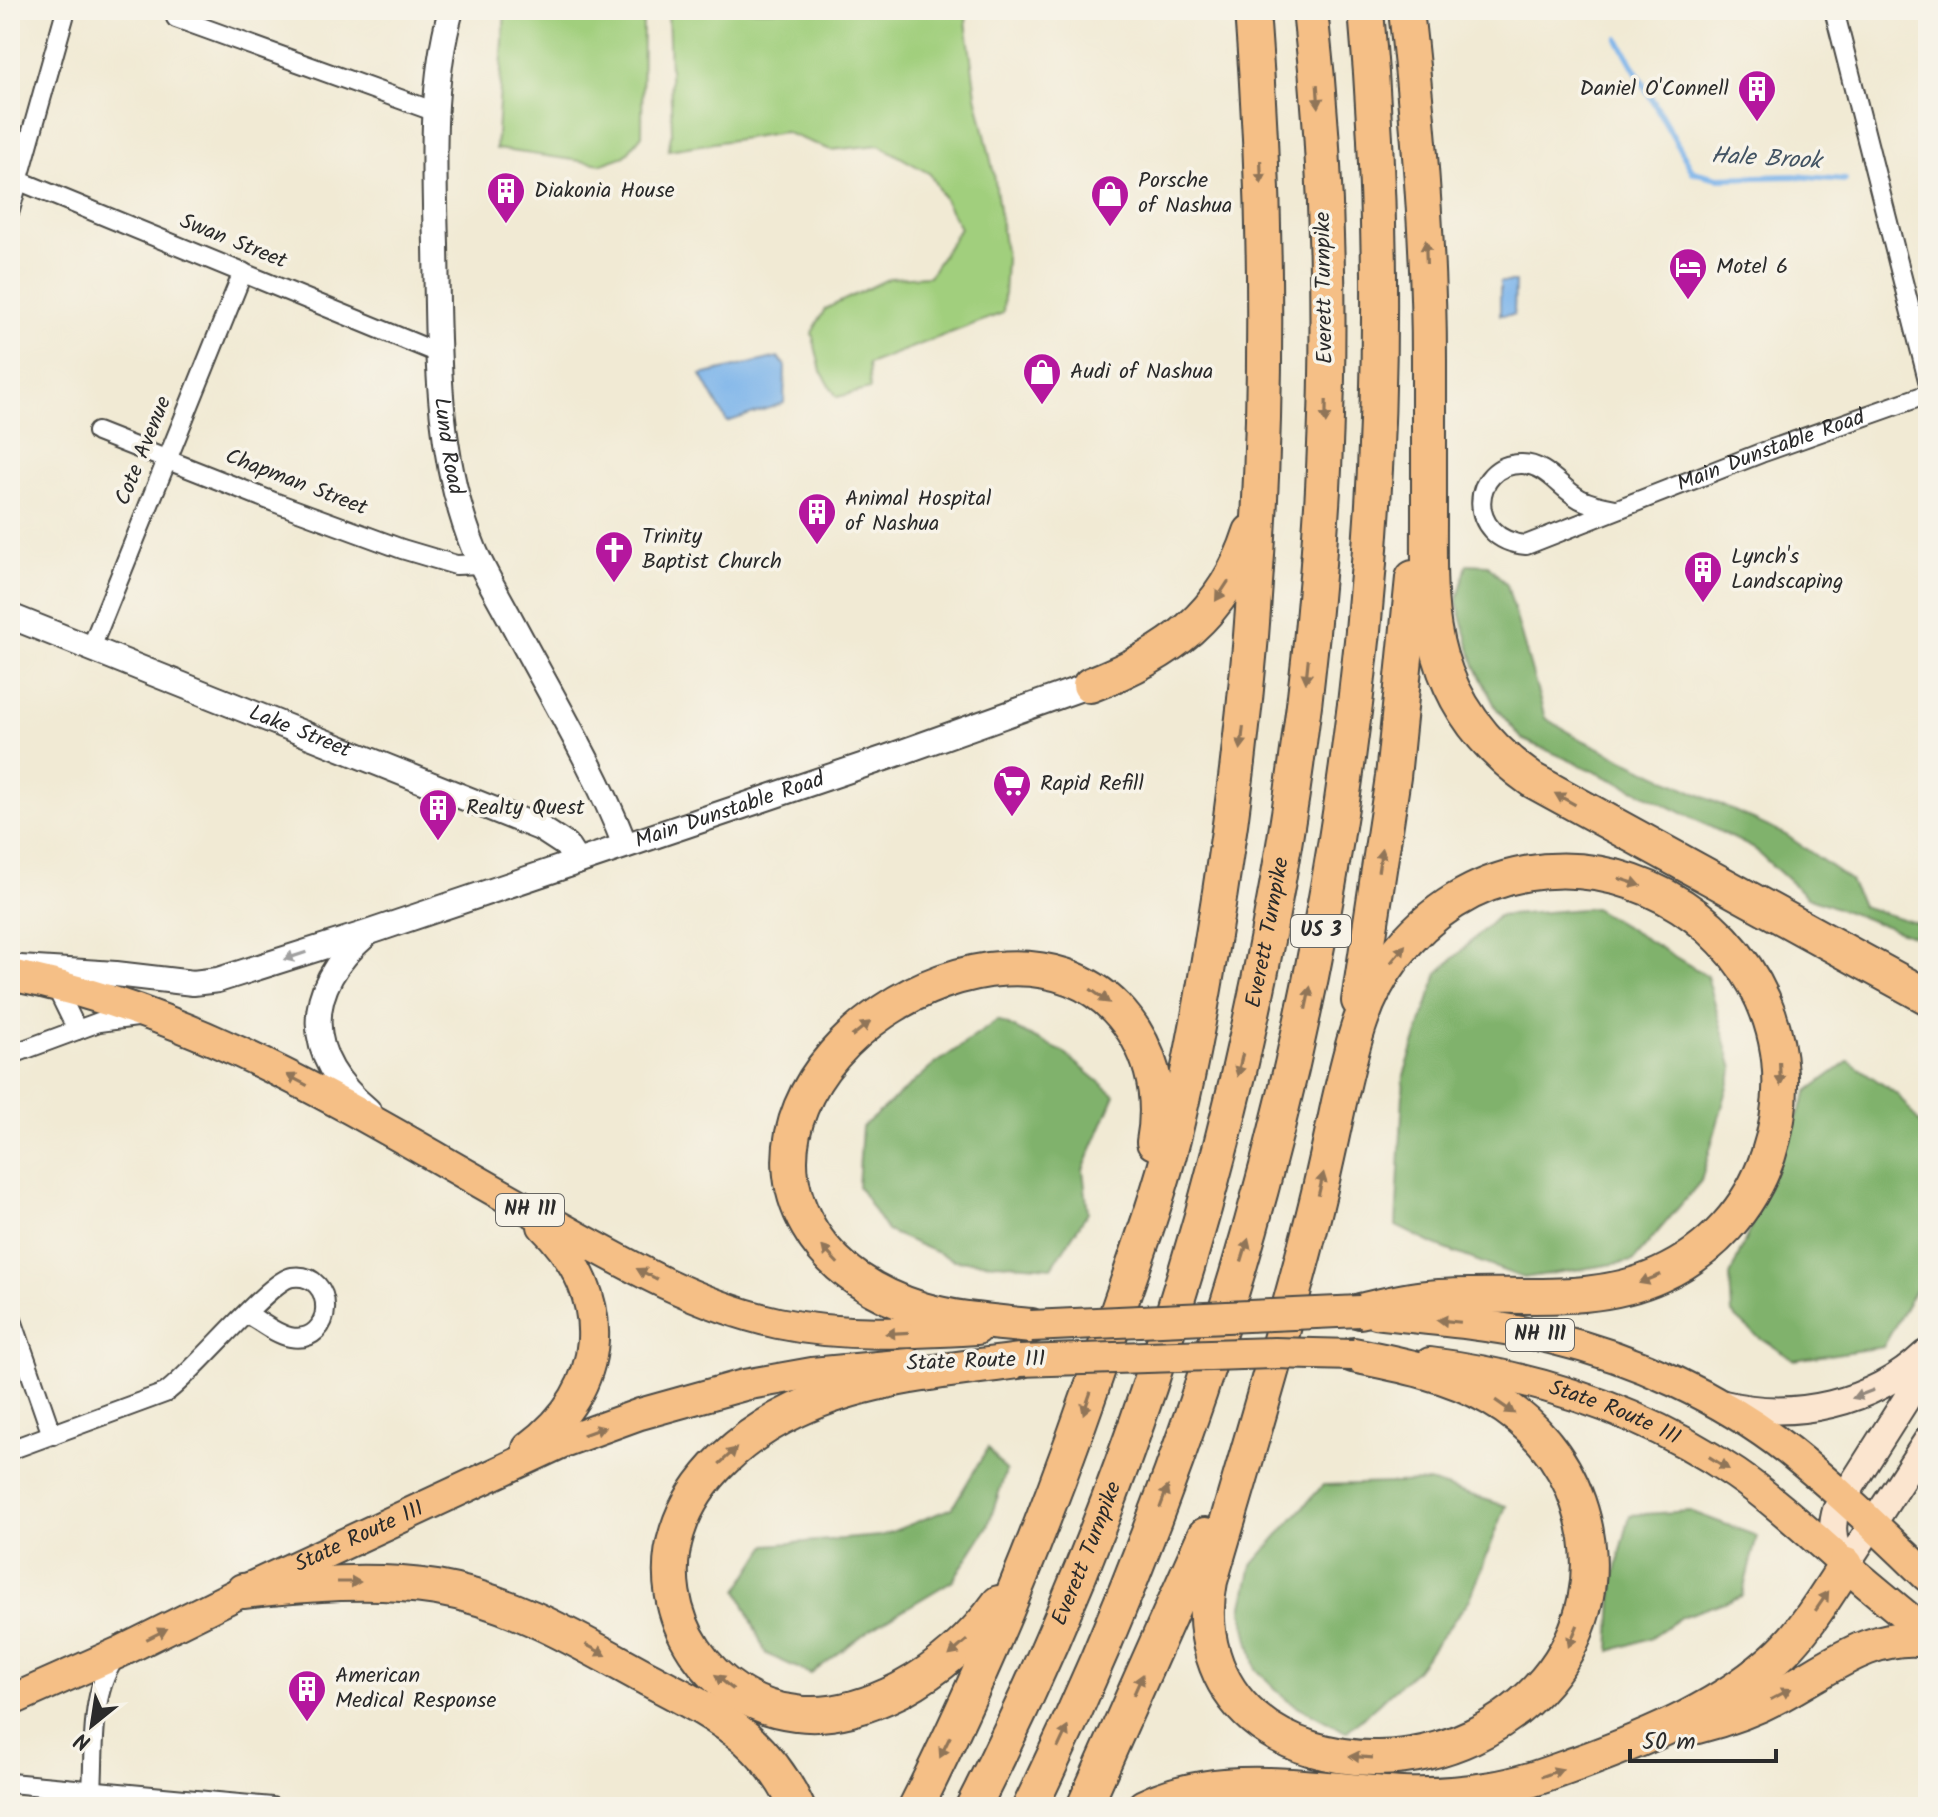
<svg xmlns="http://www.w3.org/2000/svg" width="1938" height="1817" viewBox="0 0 1938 1817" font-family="Kalam,sans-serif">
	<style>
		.green { fill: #a1cf7d; stroke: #667d54; stroke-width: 2 }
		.forest { fill: #80b26c; stroke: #566e4c; stroke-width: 2 }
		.water { fill: #7ab3ea; stroke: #526f8a; stroke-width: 2 }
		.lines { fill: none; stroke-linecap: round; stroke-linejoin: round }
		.stream { stroke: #7ab3ea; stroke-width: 6 }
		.minor-casing { stroke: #494844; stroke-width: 22 }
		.tertiary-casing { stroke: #494844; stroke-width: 28 }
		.secondary-casing { stroke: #494844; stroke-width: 30 }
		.primary-casing { stroke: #494844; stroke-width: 34 }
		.motorway-casing { stroke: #494844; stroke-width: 38 }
		.minor { stroke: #fff; stroke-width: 18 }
		.tertiary { stroke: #fff; stroke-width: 24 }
		.secondary { stroke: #fbe5cf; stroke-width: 26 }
		.primary { stroke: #f5bf86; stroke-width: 30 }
		.motorway { stroke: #f5bf86; stroke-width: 34 }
		.primary-bridge-casing { stroke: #494844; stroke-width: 34; stroke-linecap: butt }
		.primary-bridge { stroke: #f5bf86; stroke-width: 30 }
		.oneway { fill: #907558 }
		.oneway2 { fill: #a0a0a0 }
		.oneway3 { fill: #93887d }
		.labels { text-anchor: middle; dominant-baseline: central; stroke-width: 7; stroke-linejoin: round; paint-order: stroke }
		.shield { fill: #f7f3e8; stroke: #686764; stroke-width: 2 }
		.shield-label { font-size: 20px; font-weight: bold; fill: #2b2b2b }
		.poi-label { font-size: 22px; fill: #2b2b2b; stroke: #f7f3e8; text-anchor: start }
		.street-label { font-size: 22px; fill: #2b2b2b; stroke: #f7f3e8 }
		.water-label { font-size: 24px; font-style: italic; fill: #435464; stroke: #f7f3e8 }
	</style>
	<rect width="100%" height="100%" fill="#f7f3e8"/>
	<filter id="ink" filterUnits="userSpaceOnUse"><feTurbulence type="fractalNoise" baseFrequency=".0125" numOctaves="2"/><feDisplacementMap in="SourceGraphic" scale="16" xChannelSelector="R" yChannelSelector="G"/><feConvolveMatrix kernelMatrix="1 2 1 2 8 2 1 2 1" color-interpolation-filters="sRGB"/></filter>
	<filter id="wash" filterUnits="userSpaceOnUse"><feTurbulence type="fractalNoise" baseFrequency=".006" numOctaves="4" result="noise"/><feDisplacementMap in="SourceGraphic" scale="32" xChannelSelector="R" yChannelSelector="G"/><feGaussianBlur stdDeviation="1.8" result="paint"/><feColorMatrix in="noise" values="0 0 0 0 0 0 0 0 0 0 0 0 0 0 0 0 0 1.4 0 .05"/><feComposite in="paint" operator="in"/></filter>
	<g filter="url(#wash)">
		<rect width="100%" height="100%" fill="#f1ead4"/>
		<path class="green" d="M505,10H643L642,135L625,156L602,164L496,149Z
			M668,10H969L966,21L976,95L994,174L1006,259L1003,313L868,364L870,389L837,397L821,371L812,333L825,309L890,278L929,276L960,228L930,174L879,145L831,150L784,132L668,150L672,132Z"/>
		<path class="forest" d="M1467,564L1488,565L1507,585L1545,718L1578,738L1786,835L1850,880L1861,906L1928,927V942L1807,897L1753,848L1640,792L1522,739L1496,708L1475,666L1457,602Z
			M1594,908L1707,976L1733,1069L1701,1181L1633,1261L1523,1278L1435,1245L1396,1226L1404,1075L1438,973L1498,916Z
			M998,1020L1063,1052L1115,1095L1083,1170L1088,1212L1052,1267L954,1260L887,1231L858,1186L862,1127L934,1065Z
			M1849,1061L1898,1095L1928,1134V1267L1883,1347L1794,1360L1753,1333L1732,1314L1730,1276L1808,1091Z
			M988,1448L1006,1471L988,1526L953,1580L868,1631L811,1674L766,1654L738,1590L767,1545L881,1536L952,1508Z
			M1429,1482L1506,1506L1470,1599L1415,1671L1346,1732L1288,1701L1256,1669L1242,1610L1252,1565L1323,1485Z
			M1690,1511L1757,1536L1742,1596L1681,1617L1650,1638L1610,1651L1614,1579L1630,1515Z"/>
		<path class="water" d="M1500,282H1515L1514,315H1500Z
			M778,357L785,365L784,403L727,422L701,375Z"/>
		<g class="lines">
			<path class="stream" d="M1618,39L1693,172L1718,178L1794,176L1845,180"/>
		</g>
	</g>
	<g filter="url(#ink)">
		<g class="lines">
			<g class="minor-casing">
				<g id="minor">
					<path d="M1834,10L1928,380"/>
					<path d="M176,18L436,112"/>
					<path d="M10,177L438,353"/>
					<path d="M10,210L66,10"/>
					<path d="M97,432L274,502L402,549L456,565L481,564"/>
					<path id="s1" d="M1616,509C1604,507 1591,505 1580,499C1560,488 1546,464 1522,464C1470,463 1464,540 1526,545L1761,453L1928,394"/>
					<path d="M91,648L243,272"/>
					<path d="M55,985L77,1030"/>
					<path d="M10,1055L99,1022L137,1017"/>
					<path d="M10,1314L52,1435"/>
					<path d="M10,1450L165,1393C194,1373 269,1280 292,1277C337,1271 336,1346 290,1337C275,1334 260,1321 247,1314"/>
					<path d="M10,1783L272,1807"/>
					<path d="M92,1790C95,1747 89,1690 118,1654"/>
				</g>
			</g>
			<g class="tertiary-casing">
				<g id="tertiary">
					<path id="s2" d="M451,10C430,86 434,167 436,245C438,346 435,453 474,549C485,575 500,599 513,624C552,697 595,768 625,845"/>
					<path id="s3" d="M10,616L540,828L566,845L577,862"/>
					<path d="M366,935C302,990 303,1056 368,1110"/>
					<path id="s4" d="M20,968L116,974L193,983L218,980L370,932L888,757L1090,685"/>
				</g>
			</g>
			<g class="secondary-casing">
				<path id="secondary" d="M1928,1365L1836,1510C1830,1530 1833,1548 1846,1565L1928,1439
					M1724,1404C1794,1421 1872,1404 1925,1354"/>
			</g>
			<g class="primary-casing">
				<g id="primary">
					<path d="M10,975C203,1012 362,1117 531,1211C610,1255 688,1303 778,1323C844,1337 910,1333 977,1329"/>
					<path d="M1376,1313C1434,1320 1492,1324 1550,1338C1635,1358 1720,1397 1789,1451C1838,1490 1883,1534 1928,1577"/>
					<path id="s5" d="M1430,1363C1539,1377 1645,1412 1736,1474C1775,1501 1809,1533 1844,1564C1872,1588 1900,1611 1928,1634"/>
					<path d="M528,1448C609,1388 615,1297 543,1226"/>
					<path id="s6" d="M10,1701L120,1652L243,1591L563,1442L640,1414L744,1385L812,1373L910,1364"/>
				</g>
			</g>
			<g class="motorway-casing">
				<g id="motorway">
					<path d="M1406,10C1419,126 1429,243 1429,360C1429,413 1429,465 1429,518C1429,564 1427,611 1440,656C1455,708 1488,749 1532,780L1928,997"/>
					<path d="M1090,685C1168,655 1224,616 1251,532"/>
					<path d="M1359,1001L1393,777L1413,578"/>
					<path d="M1031,1326C994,1322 958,1320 923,1310C877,1296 832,1269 808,1226C717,1066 997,887 1116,1008C1151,1045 1163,1093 1154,1142"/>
					<path d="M1353,1355C1399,1364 1450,1374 1491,1398C1532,1421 1563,1458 1578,1502C1625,1638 1512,1756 1378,1758C1334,1759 1287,1746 1254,1718C1214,1684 1200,1631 1210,1581C1244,1464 1280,1347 1310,1229C1321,1187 1330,1145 1339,1102C1351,1051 1361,1000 1394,957C1544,763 1844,924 1768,1156C1750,1209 1711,1252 1660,1275C1589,1308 1504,1290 1428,1298C1405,1300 1382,1306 1360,1311"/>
					<path d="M243,1591C309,1584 372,1578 437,1588C512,1601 577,1640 643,1676C679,1695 716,1713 747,1739C768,1758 785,1781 797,1807"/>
					<path d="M999,1603C974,1638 939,1669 900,1690C868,1706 833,1718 796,1713C710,1704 651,1614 677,1532C694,1476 745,1434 796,1410C865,1377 945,1371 1019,1361"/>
					<path d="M1697,1726C1725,1719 1753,1709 1779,1695C1827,1670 1871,1631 1928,1640"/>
					<path d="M916,1807C995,1651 1058,1490 1113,1325C1134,1263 1157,1202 1173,1139C1193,1058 1207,974 1220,892C1266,601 1275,304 1252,10"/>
					<path id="s7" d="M973,1807C1244,1277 1378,602 1310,10"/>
					<path d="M1030,1807C1300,1251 1421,627 1366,10"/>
					<path d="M1084,1807L1205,1535"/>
					<path d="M1144,1807C1223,1768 1317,1791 1402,1795C1432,1796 1463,1794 1492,1789C1523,1784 1551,1773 1579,1763C1650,1737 1726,1706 1781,1653C1807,1628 1826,1595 1846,1565"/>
				</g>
			</g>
			<use href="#minor" class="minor"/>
			<use href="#tertiary" class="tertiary"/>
			<use href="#secondary" class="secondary"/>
			<use href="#primary" class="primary"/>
			<use href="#motorway" class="motorway"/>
			<g class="primary-bridge-casing">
				<path id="primary-bridge" d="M1031,1326L1360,1311
					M1019,1361L1274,1353L1353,1355"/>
			</g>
			<use href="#primary-bridge" class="primary-bridge"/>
		</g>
		<defs><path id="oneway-solid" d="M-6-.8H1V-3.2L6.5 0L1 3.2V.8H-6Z" transform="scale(2)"/></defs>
		<g class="oneway">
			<use href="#oneway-solid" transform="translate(1318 96) rotate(86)"/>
			<use href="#oneway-solid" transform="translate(1261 172) rotate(88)"/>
			<use href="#oneway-solid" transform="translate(1426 252) rotate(-92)"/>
			<use href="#oneway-solid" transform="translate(1326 412) rotate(91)"/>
			<use href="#oneway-solid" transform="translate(1222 591) rotate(123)"/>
			<use href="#oneway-solid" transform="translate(1307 671) rotate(96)"/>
			<use href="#oneway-solid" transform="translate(1242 738) rotate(97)"/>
			<use href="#oneway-solid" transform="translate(1565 799) rotate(-151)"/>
			<use href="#oneway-solid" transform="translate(1380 860) rotate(-81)"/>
			<use href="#oneway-solid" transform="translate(1630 882) rotate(18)"/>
			<use href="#oneway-solid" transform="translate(1398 954) rotate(-51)"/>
			<use href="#oneway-solid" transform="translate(1100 996) rotate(36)"/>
			<use href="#oneway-solid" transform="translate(1308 998) rotate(-78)"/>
			<use href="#oneway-solid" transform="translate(861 1029) rotate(-38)"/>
			<use href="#oneway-solid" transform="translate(1240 1065) rotate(103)"/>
			<use href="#oneway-solid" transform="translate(1780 1074) rotate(88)"/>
			<use href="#oneway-solid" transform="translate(297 1080) rotate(-152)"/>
			<use href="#oneway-solid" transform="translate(1321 1184) rotate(-77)"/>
			<use href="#oneway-solid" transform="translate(1245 1250) rotate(-73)"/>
			<use href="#oneway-solid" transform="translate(830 1255) rotate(-133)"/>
			<use href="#oneway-solid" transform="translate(647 1274) rotate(-153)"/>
			<use href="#oneway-solid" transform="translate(1650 1279) rotate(158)"/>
			<use href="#oneway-solid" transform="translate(1449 1321) rotate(-174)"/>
			<use href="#oneway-solid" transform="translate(897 1333) rotate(177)"/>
			<use href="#oneway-solid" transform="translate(1087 1403) rotate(109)"/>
			<use href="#oneway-solid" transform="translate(1505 1407) rotate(35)"/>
			<use href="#oneway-solid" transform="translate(594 1431) rotate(-20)"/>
			<use href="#oneway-solid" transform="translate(728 1456) rotate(-43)"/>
			<use href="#oneway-solid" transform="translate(1719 1463) rotate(32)"/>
			<use href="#oneway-solid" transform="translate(1164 1497) rotate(-70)"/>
			<use href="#oneway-solid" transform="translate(349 1582)"/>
			<use href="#oneway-solid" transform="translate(1822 1601) rotate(-56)"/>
			<use href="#oneway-solid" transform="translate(157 1634) rotate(-27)"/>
			<use href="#oneway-solid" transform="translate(1573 1636) rotate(113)"/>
			<use href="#oneway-solid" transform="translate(958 1648) rotate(139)"/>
			<use href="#oneway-solid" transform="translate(596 1650) rotate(28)"/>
			<use href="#oneway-solid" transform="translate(724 1682) rotate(-141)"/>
			<use href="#oneway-solid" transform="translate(1138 1685) rotate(-66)"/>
			<use href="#oneway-solid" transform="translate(1781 1694) rotate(-28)"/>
			<use href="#oneway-solid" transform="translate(1063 1737) rotate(-65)"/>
			<use href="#oneway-solid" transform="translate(945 1747) rotate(116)"/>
			<use href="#oneway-solid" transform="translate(1361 1757) rotate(-176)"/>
			<use href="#oneway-solid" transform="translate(1552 1773) rotate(-20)"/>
		</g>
		<use class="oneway2" href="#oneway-solid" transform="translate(295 956) rotate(162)"/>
		<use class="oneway3" href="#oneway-solid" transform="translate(1863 1394) rotate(159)"/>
	</g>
	<defs>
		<g id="building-pin" transform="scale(2)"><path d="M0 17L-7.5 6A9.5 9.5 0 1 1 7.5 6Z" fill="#b5179e" stroke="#f7f3e8"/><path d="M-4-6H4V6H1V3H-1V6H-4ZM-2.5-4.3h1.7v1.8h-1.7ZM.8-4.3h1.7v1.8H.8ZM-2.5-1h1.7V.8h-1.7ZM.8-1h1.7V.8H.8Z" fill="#fff"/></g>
		<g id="shop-pin" transform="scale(2)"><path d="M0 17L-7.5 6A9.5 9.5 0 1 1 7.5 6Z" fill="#b5179e" stroke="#f7f3e8"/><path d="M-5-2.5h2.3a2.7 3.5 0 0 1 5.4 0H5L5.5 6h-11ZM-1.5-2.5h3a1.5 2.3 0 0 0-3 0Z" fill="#fff"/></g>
		<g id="hotel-pin" transform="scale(2)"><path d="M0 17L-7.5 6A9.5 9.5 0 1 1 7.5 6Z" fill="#b5179e" stroke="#f7f3e8"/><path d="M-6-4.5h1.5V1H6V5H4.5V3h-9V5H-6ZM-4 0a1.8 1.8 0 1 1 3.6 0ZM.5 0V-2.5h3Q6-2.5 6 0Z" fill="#fff"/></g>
		<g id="church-pin" transform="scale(2)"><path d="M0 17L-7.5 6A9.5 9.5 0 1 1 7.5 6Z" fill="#b5179e" stroke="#f7f3e8"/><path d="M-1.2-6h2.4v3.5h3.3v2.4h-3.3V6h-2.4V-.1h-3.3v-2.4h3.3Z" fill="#fff"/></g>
		<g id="supermarket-pin" transform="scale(2)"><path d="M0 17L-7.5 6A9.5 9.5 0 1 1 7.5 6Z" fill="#b5179e" stroke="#f7f3e8"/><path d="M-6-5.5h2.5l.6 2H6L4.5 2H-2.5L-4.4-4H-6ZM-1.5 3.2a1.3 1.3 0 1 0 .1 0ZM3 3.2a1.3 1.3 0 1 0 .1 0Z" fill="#fff"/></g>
	</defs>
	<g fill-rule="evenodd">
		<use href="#building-pin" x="1757" y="89"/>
		<use href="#building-pin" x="506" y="191"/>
		<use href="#shop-pin" x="1110" y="194"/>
		<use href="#hotel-pin" x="1688" y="267"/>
		<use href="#shop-pin" x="1042" y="372"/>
		<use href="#building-pin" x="817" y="512"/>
		<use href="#church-pin" x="614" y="550"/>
		<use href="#building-pin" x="1703" y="570"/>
		<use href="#supermarket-pin" x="1012" y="784"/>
		<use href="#building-pin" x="438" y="808"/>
		<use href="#building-pin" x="307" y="1689"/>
	</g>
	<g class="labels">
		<g class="shield">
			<rect x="1291" y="915" width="60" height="32" rx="6"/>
			<rect x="496" y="1194" width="68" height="32" rx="6"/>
			<rect x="1506" y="1319" width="68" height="32" rx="6"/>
		</g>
		<g class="shield-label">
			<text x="1321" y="931">US 3</text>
			<text x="530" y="1210">NH 111</text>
			<text x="1540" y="1335">NH 111</text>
		</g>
		<g class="poi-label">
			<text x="1729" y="89" text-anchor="end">Daniel O'Connell</text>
			<text x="1138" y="181">Porsche<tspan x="1138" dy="25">of Nashua</tspan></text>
			<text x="534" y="191">Diakonia House</text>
			<text x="1716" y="267">Motel 6</text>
			<text x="1070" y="372">Audi of Nashua</text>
			<text x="845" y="499">Animal Hospital<tspan x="845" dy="25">of Nashua</tspan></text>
			<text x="642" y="537">Trinity<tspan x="642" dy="25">Baptist Church</tspan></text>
			<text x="1731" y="557">Lynch's<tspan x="1731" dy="25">Landscaping</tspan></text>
			<text x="1040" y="784">Rapid Refill</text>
			<text x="466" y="808">Realty Quest</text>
			<text x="335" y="1676">American<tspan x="335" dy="25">Medical Response</tspan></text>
		</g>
		<g class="street-label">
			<text transform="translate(233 242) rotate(22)">Swan Street</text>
			<text transform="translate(1325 288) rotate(-91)">Everett Turnpike</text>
			<text stroke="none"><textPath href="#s2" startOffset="438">Lund Road</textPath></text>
			<text transform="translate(144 451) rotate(-68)">Cote Avenue</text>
			<text stroke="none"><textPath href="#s1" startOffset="500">Main Dunstable Road</textPath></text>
			<text transform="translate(296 483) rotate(21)">Chapman Street</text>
			<text stroke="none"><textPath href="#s3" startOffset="312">Lake Street</textPath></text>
			<text stroke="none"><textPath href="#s4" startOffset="738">Main Dunstable Road</textPath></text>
			<text stroke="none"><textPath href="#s7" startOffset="926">Everett Turnpike</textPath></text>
			<text transform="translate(976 1362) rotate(-2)">State Route 111</text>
			<text stroke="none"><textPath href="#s5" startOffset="192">State Route 111</textPath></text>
			<text stroke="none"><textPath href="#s6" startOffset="386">State Route 111</textPath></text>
			<text stroke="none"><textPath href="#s7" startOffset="278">Everett Turnpike</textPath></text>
		</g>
		<g class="water-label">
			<text transform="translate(1766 159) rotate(3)">Hale Brook</text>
		</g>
	</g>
	<rect width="1938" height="1817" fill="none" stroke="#f7f3e8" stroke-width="40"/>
	<g transform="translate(92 1725) rotate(210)" stroke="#f7f3e8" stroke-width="6" paint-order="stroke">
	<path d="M0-6L14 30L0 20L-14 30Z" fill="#2b2b2b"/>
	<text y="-12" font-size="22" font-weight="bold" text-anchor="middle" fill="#2b2b2b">N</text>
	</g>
	<path d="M1630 1749v12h146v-12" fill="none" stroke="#2b2b2b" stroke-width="4"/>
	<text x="1642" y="1749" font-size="24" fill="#2b2b2b" stroke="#f7f3e8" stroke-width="6" paint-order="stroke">50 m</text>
</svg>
